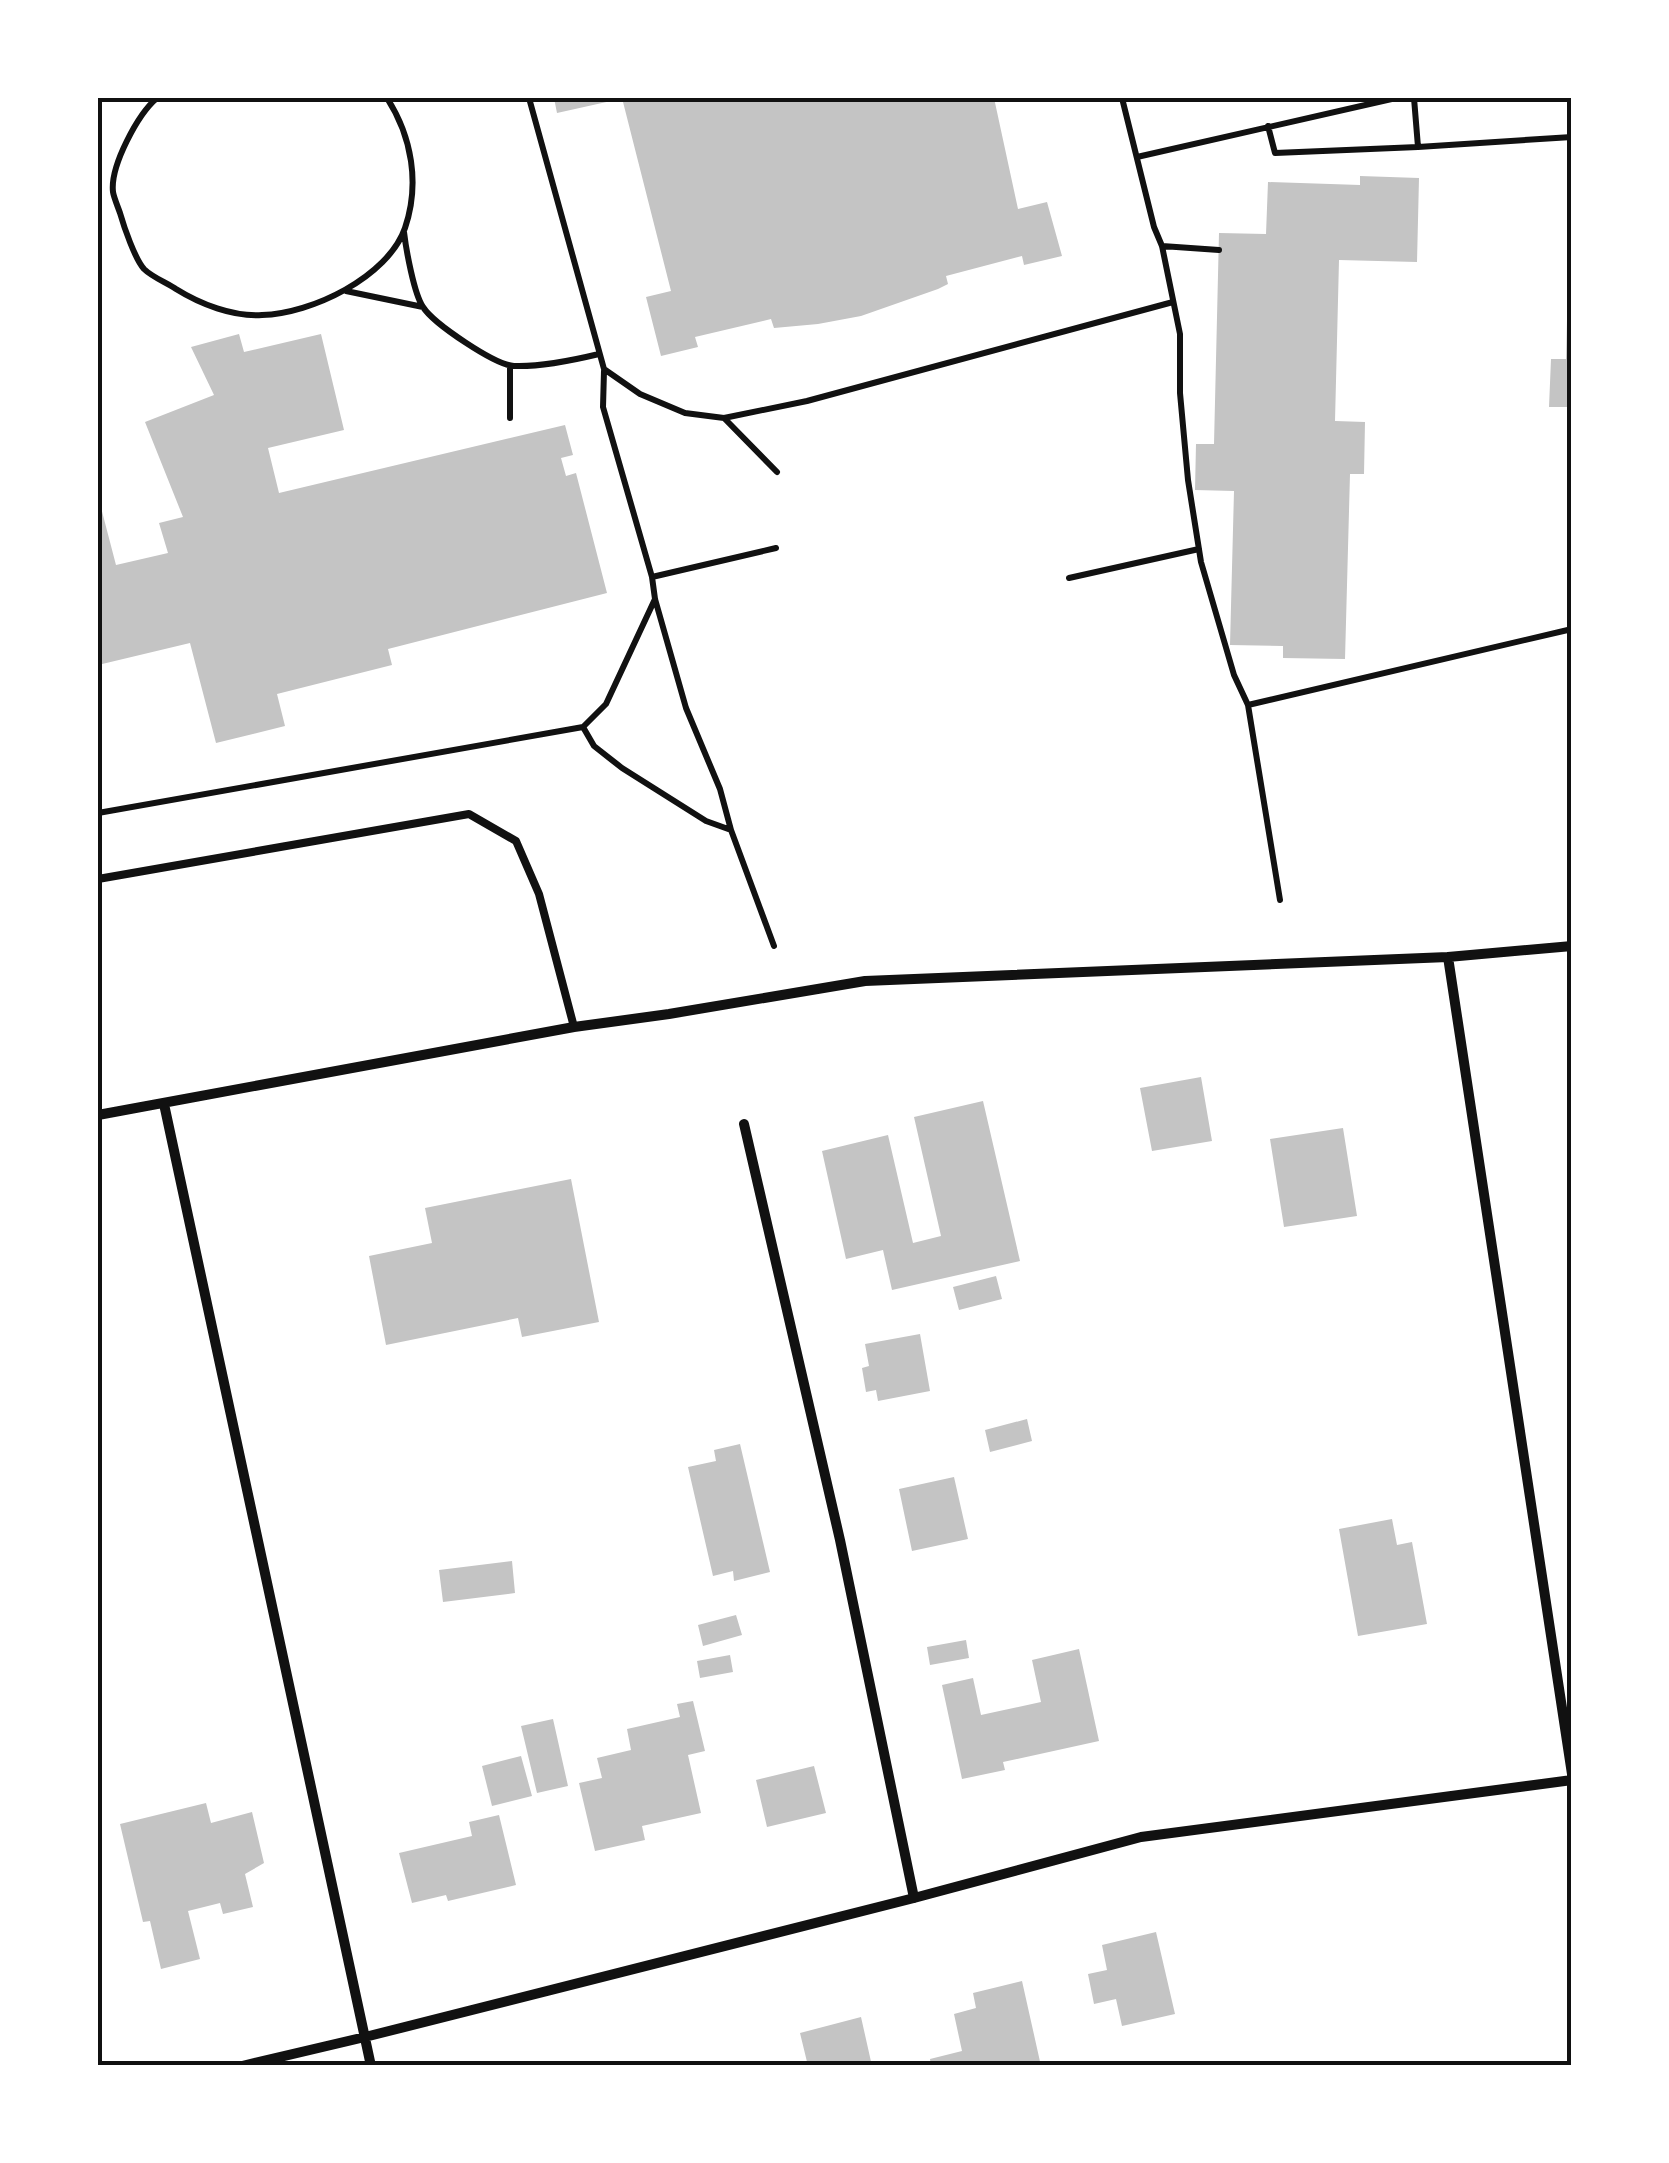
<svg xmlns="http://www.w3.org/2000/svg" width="1669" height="2163" viewBox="0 0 1669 2163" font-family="Montserrat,sans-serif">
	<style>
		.building { fill: #c4c4c4 }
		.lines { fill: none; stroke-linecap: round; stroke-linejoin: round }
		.path { stroke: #111; stroke-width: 6 }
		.service { stroke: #111; stroke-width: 8 }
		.minor { stroke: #111; stroke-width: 10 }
		.neatline { fill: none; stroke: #111; stroke-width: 4 }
	</style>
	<rect width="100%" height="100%" fill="#fff"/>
	<path class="building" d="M554,98H620V99L557,113Z
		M622,98H994L1018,209L1047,202L1062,256L1024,265L1022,256L946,276L948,284L938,289L861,316L818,324L774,328L771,319L695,337L698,347L661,356L646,297L671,291Z
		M1360,176L1419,178L1417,262L1339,260L1335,421L1365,422L1364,474H1350L1345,659L1283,658V646L1230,645L1234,491L1195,490L1196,444H1214L1219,233L1266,234L1268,182L1360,185Z
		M1568,279H1572V407H1549L1551,359H1566Z
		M239,334L244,352L321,334L344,430L268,448L279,493L565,425L573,455L561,458L566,476L576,473L607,593L388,649L392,665L277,694L285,726L216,743L190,643L98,665V496L116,565L168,553L159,523L183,517L145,422L214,395L191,347Z
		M1201,1077L1212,1141L1152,1151L1140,1088Z
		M983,1101L1020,1261L892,1290L883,1250L846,1259L822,1151L888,1135L913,1243L941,1236L914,1117Z
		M1343,1128L1357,1216L1284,1227L1270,1139Z
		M571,1179L599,1322L522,1337L518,1318L386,1345L369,1256L432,1243L425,1208Z
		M996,1276L1002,1299L959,1310L953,1287Z
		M920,1334L930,1391L878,1401L876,1390L866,1392L862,1368L869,1366L865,1344Z
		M1027,1419L1032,1441L990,1452L985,1430Z
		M740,1444L770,1572L734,1581L733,1571L713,1576L688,1467L716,1461L714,1450Z
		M954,1477L968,1539L912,1551L899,1489Z
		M1392,1519L1397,1545L1412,1542L1427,1624L1358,1636L1339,1529Z
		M512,1561L515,1593L443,1602L439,1570Z
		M736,1615L742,1635L703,1646L698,1625Z
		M966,1640L969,1658L930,1665L927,1647Z
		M1079,1649L1099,1741L1003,1762L1005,1770L962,1779L942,1685L973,1678L981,1715L1041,1702L1032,1660Z
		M730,1655L733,1672L700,1678L697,1661Z
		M693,1701L705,1751L688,1755L701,1813L642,1826L645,1840L595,1851L579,1783L602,1778L597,1758L631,1750L627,1729L680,1717L677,1704Z
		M553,1719L568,1786L537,1793L521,1726Z
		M521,1756L532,1796L492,1806L482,1766Z
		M814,1766L826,1813L767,1827L756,1780Z
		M206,1803L211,1823L252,1812L264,1863L245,1874L253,1907L223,1914L220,1903L188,1911L200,1959L161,1969L150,1921L143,1922L120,1824Z
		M499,1815L516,1885L448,1901L446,1895L412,1903L399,1853L472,1836L469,1822Z
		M1156,1932L1175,2014L1122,2026L1116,1999L1094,2004L1088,1974L1107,1970L1102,1945Z
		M1022,1981L1041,2066H931L930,2059L962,2051L954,2014L976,2008L973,1993Z
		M861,2017L872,2066H808L800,2033Z"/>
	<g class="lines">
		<path class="path" d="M157,98C138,114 110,166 113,192C114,198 118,207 120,213C124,227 135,259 144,269C152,277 167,283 176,289C200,304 233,317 262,315C311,314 388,277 405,228C420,184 412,137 387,98
			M529,98L604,369L640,394L685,413L724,418L807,401L1173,302
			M1122,98L1154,227L1162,246L1180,334V393L1188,480L1201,562L1234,675L1248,705L1280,900
			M1414,98L1418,147
			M1268,126L1275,153L1418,147L1572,137
			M1137,157L1396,98
			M404,232C406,249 414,294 423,307C434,324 495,365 514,366C539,367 574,360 599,354
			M1162,246L1219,250
			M346,291L423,307
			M510,366V418
			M604,371L603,407L652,577L655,599L686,708L720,789L731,830L774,946
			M725,419L777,472
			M652,577L776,548
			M1069,578L1199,549
			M1248,705L1572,629
			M583,727L594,746L622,768L706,821L731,830
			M98,813L583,727L606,704L655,599"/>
		<path class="service" d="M98,879L469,814L516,841L539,894L574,1027"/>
		<path class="minor" d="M1448,957L1572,1774
			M164,1104L371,2066
			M98,1115L574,1027L669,1014L865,981L1448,957L1572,946
			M744,1124L840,1540L914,1898
			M242,2066L365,2037L914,1898L1141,1837L1572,1780"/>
	</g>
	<rect width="1669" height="2163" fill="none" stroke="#ffffff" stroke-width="200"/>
	<rect x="100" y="100" width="1469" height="1963" class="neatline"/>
</svg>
